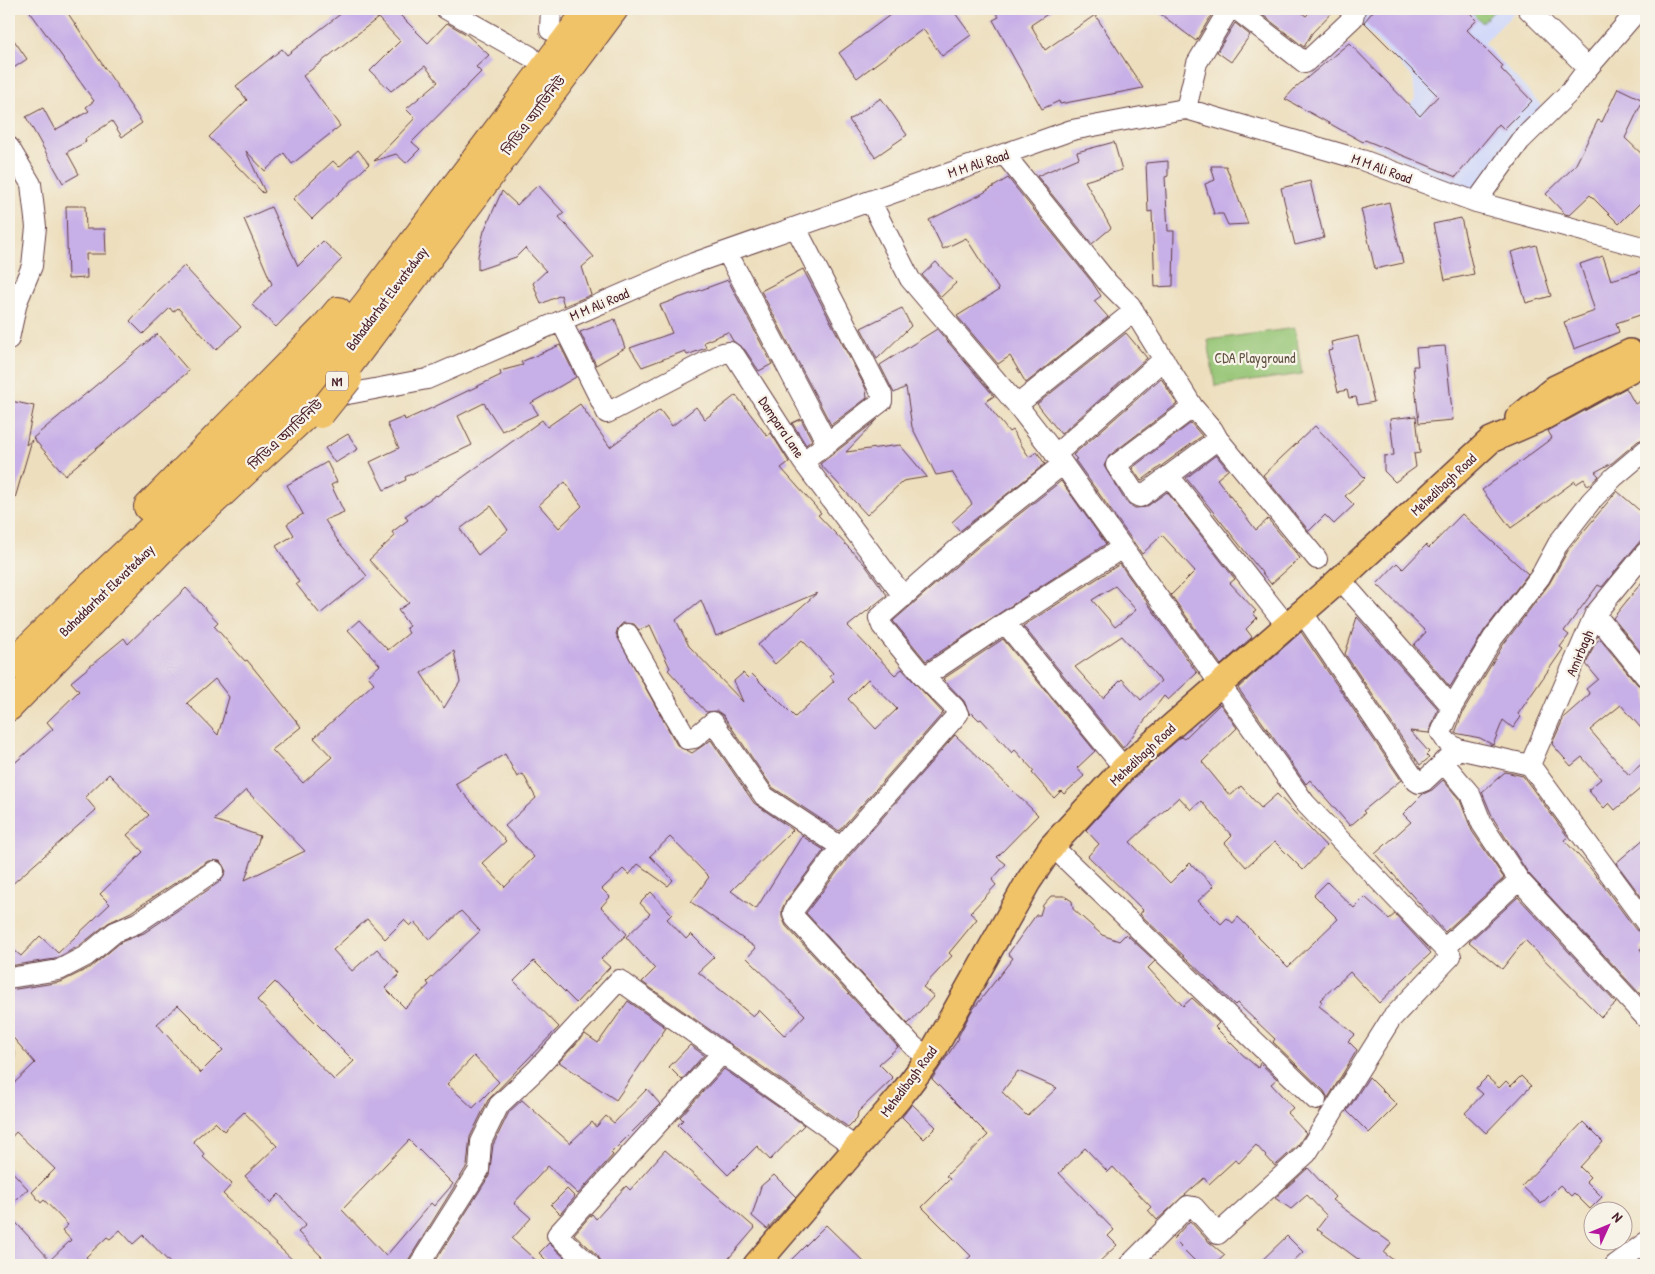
<svg xmlns="http://www.w3.org/2000/svg" width="1655" height="1274" viewBox="0 0 1655 1274" font-family="'Patrick Hand','Noto Sans Bengali',sans-serif">
	<style>
		.built { fill: #d2d9f9 }
		.green { fill: #95c574; stroke: #707250 }
		.water { fill: #66a2d6; stroke: #586080 }
		.building { fill: #c7afe7; fill-rule: evenodd }
		.lines { fill: none; stroke-linecap: round; stroke-linejoin: round }
		.minor-casing { stroke: #623c41; stroke-width: 22 }
		.major-casing { stroke: #623c41; stroke-width: 28 }
		.highway-casing { stroke: #623c41; stroke-width: 30 }
		.minor { stroke: #fff; stroke-width: 20 }
		.major { stroke: #f1c369; stroke-width: 25 }
		.highway { stroke: #f1c369; stroke-width: 28 }
		.highway-bridge-casing { stroke: #623c41; stroke-width: 30; stroke-linecap: butt }
		.highway-bridge { stroke: #f1c369; stroke-width: 28 }
		.labels { text-anchor: middle; dominant-baseline: central; stroke-width: 4.5; stroke-linejoin: round; paint-order: stroke }
		.shield { fill: #f7f3e8; stroke: #7e5f64; stroke-width: 1 }
		.shield-label { font-size: 12px; font-weight: bold; fill: #4a1f2b }
		.street-label { font-size: 14px; fill: #4a1f2b; stroke: #f7f3e8 }
		.park-label { font-size: 14px; fill: #605141; stroke: #f7f3e8 }
	</style>
	<rect width="100%" height="100%" fill="#f7f3e8"/>
	<filter id="ink" filterUnits="userSpaceOnUse"><feTurbulence type="fractalNoise" baseFrequency=".02" numOctaves="2"/><feDisplacementMap in="SourceGraphic" scale="10" xChannelSelector="R" yChannelSelector="G"/><feConvolveMatrix kernelMatrix="1 2 1 2 8 2 1 2 1" color-interpolation-filters="sRGB"/></filter>
	<filter id="wash" filterUnits="userSpaceOnUse"><feTurbulence type="fractalNoise" baseFrequency=".0096" numOctaves="4" result="noise"/><feDisplacementMap in="SourceGraphic" scale="20" xChannelSelector="R" yChannelSelector="G"/><feGaussianBlur stdDeviation="1.12" result="paint"/><feColorMatrix in="noise" values="0 0 0 0 0 0 0 0 0 0 0 0 0 0 0 0 0 1.4 0 .05"/><feComposite in="paint" operator="in"/></filter>
	<g filter="url(#wash)">
		<rect width="100%" height="100%" fill="#eddfbe"/>
		<path class="built" d="M1366,9H1510L1514,13L1484,43L1541,105L1538,118L1472,193L1372,146L1415,99L1413,78L1357,20Z"/>
		<path class="green" d="M1468,9H1496L1482,23Z
			M1295,328L1302,374L1215,386L1208,340Z"/>
		<path class="water" d="M9,1045L15,1055L12,1074L9,1076Z"/>
		<g id="blocks">
			<path class="building" d="M28,9H65L142,123L122,137L112,121L85,139L86,142L67,152L79,174L63,183L26,117L43,108L55,130L89,111L86,107L94,101Z
				M347,9H394L428,43L447,23L466,34L489,55L476,67L481,72L412,142L420,149L406,163L396,154L374,161L415,118L406,109L438,82L425,66L391,91L370,71L400,41L378,18L303,76L340,126L292,164L284,153L265,171L246,151L265,192L263,193L209,137L247,100L236,86L282,49L287,55Z
				M898,9H952L971,35L942,56L923,29L857,78L839,53Z
				M993,9H1055L1031,25L1045,50L1095,15L1143,88L1060,104L1059,101L1042,109L993,20L999,17Z
				M1154,9H1215L1196,41Z
				M1255,9H1297L1306,16L1313,9H1335L1312,33L1304,47Z
				M1375,9H1466L1477,20L1467,30L1503,66L1501,69L1532,101L1504,129L1499,124L1456,177L1365,140L1363,142L1285,99L1296,87L1349,43L1420,116L1438,96L1364,22Z
				M1235,23L1250,35L1231,62L1217,52Z
				M9,33L27,59L9,71Z
				M1618,88L1643,100L1625,138L1646,158V197L1619,224L1590,195L1569,215L1565,214L1546,194L1575,166L1598,120L1602,122Z
				M881,98L907,135L875,157L849,120Z
				M1114,142L1122,170L1085,181L1111,228L1092,244L1037,176L1079,158L1077,152Z
				M358,150L369,164L312,219L293,199L333,161L339,167Z
				M1168,161V176L1165,177L1168,231H1174L1173,286L1155,287L1152,211L1148,212L1146,163Z
				M1211,166H1226L1248,224L1228,225L1223,214H1214L1205,184L1215,180Z
				M1008,178L1092,282L1101,296L1094,301L1108,317L1026,383L1010,356L998,364L957,316L999,290L966,238L943,249L929,220L980,195Z
				M1310,181L1324,238L1295,245L1281,188Z
				M538,185L564,213L559,217L594,257L582,267L591,295L564,306L561,295L541,304L533,283L546,271L525,248L516,257L478,270V256L484,231L502,191L517,205Z
				M1389,202L1403,263L1375,269L1361,209Z
				M66,206H85L86,229H105L106,254H86L87,278L68,279Z
				M271,207L298,266L323,241L342,259L276,327L252,305L272,284L244,219Z
				M1461,218L1474,274L1445,280L1433,224Z
				M1536,245L1551,296L1526,303L1511,252Z
				M1603,256L1611,280L1646,270V313L1616,323L1619,332L1574,349L1564,322L1595,311L1580,264Z
				M936,262L956,283L941,297L922,275Z
				M184,266L241,327L216,350L178,308L173,312L170,308L143,334L130,321L155,293Z
				M803,269L866,389L867,398L831,425L761,291Z
				M728,280L772,364L759,371L745,350L733,341L728,332L704,342L706,348L687,355L685,351L642,367L630,348L672,333L660,305Z
				M902,308L911,326L877,359L861,328Z
				M615,319L625,348L596,365L580,332Z
				M937,329L994,396L985,402L1009,432L1012,430L1029,457L1037,452L1045,464L960,531L952,522L972,504L952,472L936,475L912,427L906,387L894,393L880,365Z
				M1126,333L1147,358L1061,434L1037,404Z
				M157,334L189,371L65,475L33,438Z
				M1358,336L1374,402L1358,405L1356,397L1349,398L1347,390L1338,392L1328,351L1333,350L1331,342Z
				M560,345L576,377L531,403L538,414L502,431L484,403L458,416L472,445L405,477L406,480L384,490L370,462L399,448L387,424L404,417L405,420L434,407L501,375L500,371L523,365L521,362Z
				M1445,346L1453,420L1419,423L1413,366H1418L1416,348Z
				M1161,378L1177,404L1109,456L1104,466L1126,502L1135,508L1146,507L1167,492L1235,579L1230,583L1256,611L1253,613L1257,618L1246,629L1252,637L1221,665L1171,595L1195,571L1162,535L1142,554L1075,460L1077,459L1073,455Z
				M1626,388L1635,404L1646,398V438L1638,441L1612,463L1595,472L1599,476L1588,486L1584,479L1576,484L1575,481L1511,528L1482,490L1552,438L1548,431Z
				M736,395L767,436L771,433L789,462L781,468L821,513L818,515L865,565L887,595L848,626L895,675L902,669L943,713L839,831L772,787L723,715L717,711L706,712L668,670L670,668L650,625L639,630L634,624L623,623L618,628L616,634L677,745L692,753L711,740L754,803L793,830L731,891L756,909L802,836L824,850L786,901L782,909V917L786,926L898,1047L879,1064L893,1078L858,1112L857,1118L848,1127L642,982L655,969L626,937L650,914L640,903L651,892L672,914L667,919L686,939L691,934L714,957L698,972L753,1016L759,1010L785,1036L805,1015L747,958L756,948L691,902L709,877L670,837L650,856L673,880L668,886L638,864L629,875L623,869L602,889L610,897L601,907L627,934L601,959L610,967L576,1003L534,961L514,981L559,1027L488,1100L470,1137L467,1166L409,1259L407,1265H315L323,1258L298,1232L306,1225L279,1194L270,1203L245,1176L277,1146L244,1112L224,1131L215,1122L193,1141L205,1155L203,1157L232,1184L223,1194L298,1265H172L143,1235L133,1244L120,1230L110,1239L107,1237L86,1257L94,1265H16L9,1257V1215L50,1260L71,1240L62,1230L68,1225L44,1200L41,1203L32,1192L55,1169L16,1132L9,1140V1088L35,1063L9,1033V992L10,990L61,982L91,967L121,942L144,933L221,881L226,871L220,861H208L131,912L108,923L79,946L55,959L9,966V946L21,956L40,936L58,953L110,904L100,894L143,852L127,835L149,815L109,774L85,797L96,810L9,887V768L53,729L47,722L79,691L71,682L124,638L128,644L186,588L218,622L214,626L245,661L247,660L301,727L272,750L303,783L332,757L314,738L374,683L368,676L380,665L348,630L359,620L388,650L409,633L406,628L409,626L398,610L409,603L369,560L395,536L392,532L408,520L405,516L436,495L437,496L542,420L547,427L580,404L610,447L660,410L672,426L696,407L705,419ZM565,482L582,506L559,528L539,505ZM491,506L508,530L478,555L460,529ZM817,593L758,645L775,664L802,640L833,673L830,676L834,681L795,717L752,674L748,678L743,673L734,681L743,702L689,646L676,620L701,600L716,636ZM454,651L460,682L444,708L421,673ZM215,679L229,697L218,735L187,703ZM868,679L897,709L876,729L848,699ZM505,754L517,777L523,774L536,798L505,826L534,857L505,887L482,863L506,841L455,784ZM246,790L305,851L245,880L260,836L214,820ZM461,911L480,931L427,982L429,985L405,1008L385,988L400,974L377,949L352,971L333,950L367,919L385,939L404,920L410,926L414,922L430,940ZM275,982L354,1061L334,1080L257,1000ZM178,1005L223,1050L200,1073L157,1024ZM474,1056L499,1082L473,1108L447,1084ZM409,1140L453,1184L434,1206L431,1203L386,1256L342,1210Z
				M11,401L34,406L26,445L32,440L13,505L9,504V411Z
				M1416,416L1420,453L1414,454L1416,467L1395,482L1384,471V456L1394,455L1390,419Z
				M801,419L812,440L806,445L792,423Z
				M878,419L846,452L900,445L927,477L903,481L867,515L820,464Z
				M1191,423L1202,436L1141,481L1132,468Z
				M1315,426L1365,478L1345,496L1354,505L1334,524L1325,515L1309,531L1263,475Z
				M348,434L358,449L335,463L325,448Z
				M1216,455L1228,470L1217,479L1256,530L1268,519L1300,558L1271,584L1186,478Z
				M327,462L337,482L331,485L344,512L325,520L338,541L367,576L320,614L296,584L299,582L276,546L294,535L287,524L303,514L287,485Z
				M1061,481L1106,544L926,661L893,621L978,547Z
				M1617,491L1646,516V534L1602,587L1598,585L1564,631L1569,635L1560,647L1563,649L1518,714L1521,717L1513,728L1503,720L1493,745L1480,738L1455,733L1463,712L1503,645L1549,584L1569,549Z
				M1462,514L1528,574L1484,631L1450,687L1414,645L1426,632L1377,584L1397,563L1403,569L1426,545L1429,548Z
				M1120,564L1197,673L1168,700L1164,696L1123,748L1023,626ZM1115,586L1136,610L1115,627L1092,600ZM1122,636L1161,681L1141,700L1122,679L1103,698L1075,667Z
				M1646,577V655L1644,656L1613,618Z
				M1357,617L1438,709L1429,733L1410,731L1429,752L1426,755L1429,758L1420,765L1345,654Z
				M1301,632L1401,780L1363,811L1365,813L1350,826L1310,780L1306,784L1238,688Z
				M1003,639L1095,751L1077,768L1084,776L1064,794L1061,791L1054,798L1032,773L1034,771L1015,750L1012,753L981,719L979,720L972,713L970,715L964,701L943,679Z
				M1600,639L1637,684L1646,689V734L1621,705L1590,730L1629,775L1646,760V784L1615,810L1609,803L1604,808L1588,790L1601,779L1582,757L1571,766L1552,744L1564,717L1590,694L1586,689L1598,679L1586,664L1595,643Z
				M1220,704L1237,728L1202,762L1230,796L1241,786L1261,808L1277,794L1326,846L1303,870L1275,842L1246,867L1225,843L1232,836L1201,801L1191,810L1179,797L1130,842L1170,883L1190,863L1214,886L1198,901L1221,924L1227,918L1233,923L1238,917L1288,967L1338,919L1314,895L1327,882L1354,908L1365,897L1389,919L1395,914L1431,953L1379,1003L1350,972L1320,1000L1322,1002L1319,1006L1355,1034L1348,1041L1357,1050L1328,1098L1324,1091L1273,1042L1275,1039L1237,1003L1235,1005L1140,914L1143,910L1088,856L1099,844L1086,830L1134,778L1181,737L1184,739Z
				M955,735L1038,815L997,857L1006,864L992,880L996,885L970,913L977,919L949,953L952,956L923,987L934,996L908,1024L806,913L850,855Z
				M1505,772L1523,776L1568,837L1564,840L1591,869L1636,930L1646,935V943L1640,949L1646,957V988L1640,994L1528,873L1493,818L1482,792Z
				M1443,780L1460,800L1472,831L1504,878L1445,932L1375,854L1411,822L1403,814L1423,794L1432,790Z
				M1646,837V903L1616,863Z
				M1051,896H1064L1072,901L1073,909L1102,935L1119,941L1126,934L1155,961L1148,968L1183,1006L1192,998L1219,1023L1215,1027L1242,1054L1258,1068L1260,1063L1277,1079L1271,1084L1293,1108L1287,1113L1306,1133L1298,1145L1275,1166L1256,1145L1239,1163L1235,1160L1209,1184L1204,1178L1157,1220L1148,1210L1151,1207L1113,1167L1108,1172L1085,1148L1059,1173L1114,1230L1108,1236L1117,1245L1096,1265H961L971,1256L922,1207L950,1179L946,1176L988,1135L932,1079L959,1038L958,1037L971,1012L1013,958L1008,954L1036,915H1040L1043,905ZM1018,1071L1057,1088L1027,1116L1002,1092Z
				M1518,897L1616,1003L1601,1017L1525,940L1502,969L1469,942Z
				M628,1001L666,1028L616,1100L559,1062L585,1034L598,1043Z
				M690,1045L704,1055L682,1080L669,1067Z
				M724,1069L804,1125L770,1160L757,1146L728,1175L678,1125L683,1120L680,1117Z
				M1521,1076L1531,1086L1486,1133L1465,1113L1483,1094L1476,1088L1487,1077L1499,1088L1506,1081L1511,1086Z
				M1369,1077L1397,1105L1369,1133L1347,1111Z
				M647,1089L660,1104L611,1153L613,1155L578,1194L548,1166L514,1203L531,1218L512,1239L541,1265H433L489,1176L493,1145L509,1112L522,1100L570,1143L592,1122L596,1127L606,1116L614,1123Z
				M912,1104L936,1127L924,1139L902,1117Z
				M1583,1122L1603,1142L1580,1167L1590,1177L1586,1181L1602,1197L1590,1209L1574,1193L1571,1196L1560,1185L1541,1204L1522,1186Z
				M665,1150L755,1228L723,1265H602L598,1256L574,1234L592,1214L596,1219L626,1186L630,1190Z
				M9,1168L28,1189L9,1206Z
				M1308,1168L1335,1197L1332,1200L1391,1243L1384,1253L1400,1265H1366L1317,1229L1327,1216L1307,1195L1291,1209L1275,1198Z
				M774,1175L796,1197L767,1229L752,1216L761,1186Z
				M567,1189L575,1197L560,1214L551,1205Z
				M1190,1221L1209,1242L1225,1255L1214,1265H1199L1173,1239Z
				M826,1225L867,1265H786Z
				M1287,1236L1303,1252L1289,1265H1257Z
				M549,1243L570,1263L567,1265H551L539,1253Z"/>
		</g>
	</g>
	<g filter="url(#ink)">
		<use href="#blocks" fill-opacity="0" stroke="#623c41" stroke-width="1"/>
		<g class="lines">
			<g class="minor-casing">
				<path id="minor" d="M446,9L530,56
					M1236,9L1305,63L1353,18L1355,9
					M1528,9L1588,68
					M550,30L551,9
					M1186,109L1197,63L1229,9
					M9,147L31,184L36,227L32,266L17,302L9,339
					M1005,155L1108,283L1130,305L1193,407L1213,430L1218,439L1317,559
					M871,202L910,279L1017,405L1063,464L1305,803L1451,956L1391,1019L1307,1153L1218,1234L1194,1207L1188,1206L1129,1265
					M1476,202L1520,141L1570,92L1588,68L1639,9
					M727,252L827,443
					M561,321L607,413L723,353L730,352L735,356L803,462L882,401V395L796,228
					M327,398L427,379L694,263L1072,130L1179,110L1186,109L1362,160L1476,202L1646,248
					M1017,405L1134,311
					M1193,407L1116,465L1136,495L1140,497L1143,495L1218,439
					M1055,455L1164,359
					M803,462L904,597
					M1169,476L1287,626
					M1122,548L1005,623L1124,768
					M1340,579L1452,707
					M1303,613L1416,781L1419,783L1424,781L1458,749L1530,765L1646,923
					M1595,614L1646,677
					M628,634L687,739L694,738L713,722L764,796L841,847L958,714L954,707L924,677L882,626L879,618L970,538L1063,464
					M924,677L1005,623
					M1458,749L1447,742L1441,733L1452,707L1493,638L1540,577L1559,542L1591,501L1614,477L1646,450
					M1443,762L1470,794L1482,824L1519,880
					M1530,765L1595,614L1646,552
					M1052,846L1316,1100
					M841,847L795,908L793,913L795,918L913,1046L929,1058
					M1445,948L1519,880L1646,1018
					M9,978L59,970L86,956L115,932L137,923L214,871
					M419,1265L479,1170L481,1142L499,1105L536,1070L619,980L855,1147
					M590,1265L557,1235L723,1052
					M1615,1265L1646,1242"/>
			</g>
			<g class="major-casing">
				<path id="major" d="M1518,418L1555,388L1630,352
					M756,1265L899,1098L929,1058L1028,882L1052,846L1124,768L1336,583L1491,440L1542,418L1646,361"/>
			</g>
			<g class="highway-casing">
				<path id="highway" d="M148,507L324,328L338,311
					M9,667L81,595L293,396L368,302L589,9
					M9,707L162,549L324,398L614,9"/>
			</g>
			<use href="#minor" class="minor"/>
			<use href="#major" class="major"/>
			<use href="#highway" class="highway"/>
			<g class="highway-bridge-casing">
				<path id="highway-bridge" d="M320,414L348,379"/>
			</g>
			<use href="#highway-bridge" class="highway-bridge"/>
		</g>
	</g>
	<g class="labels">
		<rect class="shield" x="326" y="371.5" width="22" height="19" rx="4"/>
		<g class="shield-label">
			<text x="337" y="381">N1</text>
		</g>
		<g class="street-label">
			<text transform="translate(533 115) rotate(-53)">সিডিএ অ্যাভিনিউ</text>
			<text transform="translate(978 163) rotate(-18)">M M Ali Road</text>
			<text transform="translate(1382 168) rotate(20)">M M Ali Road</text>
			<text transform="translate(386 298) rotate(-53)">Bahaddarhat Elevatedway</text>
			<text transform="translate(599 304) rotate(-23)">M M Ali Road</text>
			<text transform="translate(782 427) rotate(56)">Dampara Lane</text>
			<text transform="translate(285 434) rotate(-43)">সিডিএ অ্যাভিনিউ</text>
			<text transform="translate(1443 484) rotate(-43)">Mehedibagh Road</text>
			<text transform="translate(106 590) rotate(-44)">Bahaddarhat Elevatedway</text>
			<text transform="translate(1579 653) rotate(-67)">Amirbagh</text>
			<text transform="translate(1142 754) rotate(-43)">Mehedibagh Road</text>
			<text transform="translate(908 1081) rotate(-53)">Mehedibagh Road</text>
		</g>
		<g class="park-label">
			<text x="1255" y="357">CDA Playground</text>
		</g>
	</g>
	<rect width="1655" height="1274" fill="none" stroke="#f7f3e8" stroke-width="30"/>
	<g transform="translate(1608 1226) rotate(46)"><circle r="24" fill="#f7f3e8" stroke="#b29e9c"/>
	<path d="M0-4L9 19L0 12L-9 19Z" fill="#b5179e"/>
	<text y="-8" font-size="14" font-weight="bold" text-anchor="middle" fill="#4a1f2b">N</text>
	</g>
</svg>
